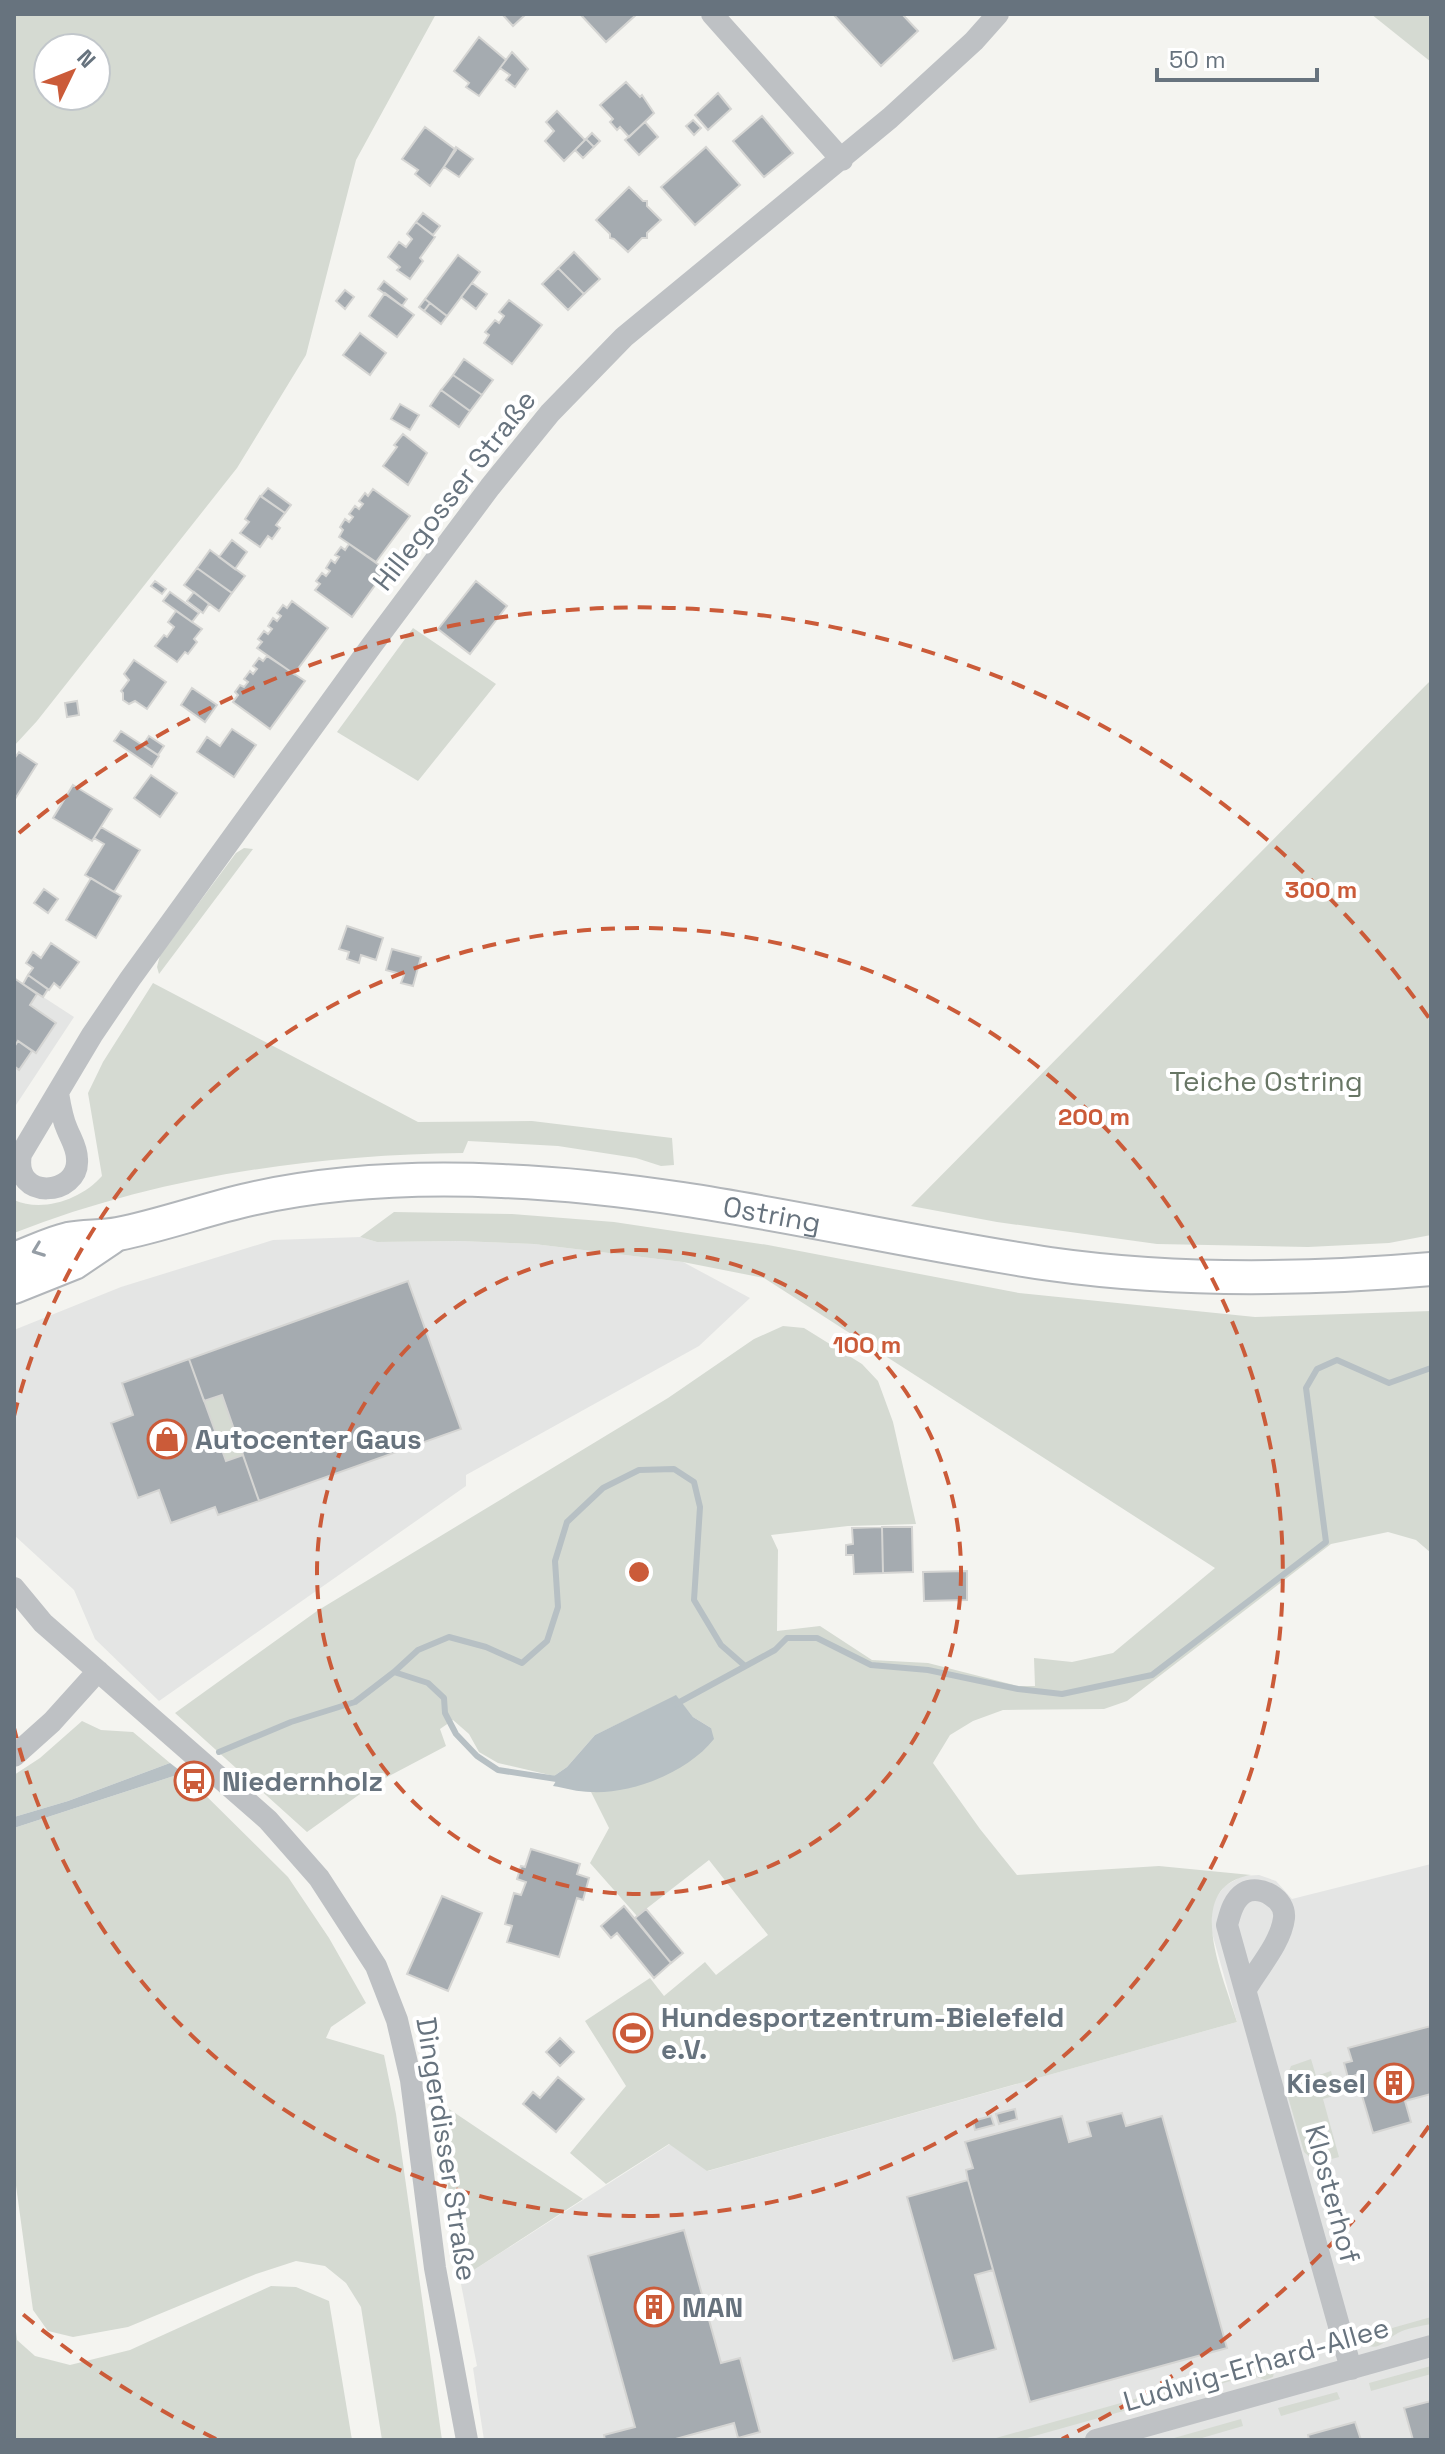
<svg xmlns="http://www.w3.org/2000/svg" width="1445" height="2454" viewBox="0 0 1445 2454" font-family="'Space Grotesk',sans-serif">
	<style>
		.built { fill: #e4e5e4 }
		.green { fill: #d5dad2; fill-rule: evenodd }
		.water { fill: #b7c0c4 }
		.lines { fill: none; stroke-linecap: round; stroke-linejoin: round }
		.stream { stroke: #b7c0c4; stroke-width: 6 }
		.building { fill: #a5abb0; stroke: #d5d5d3; stroke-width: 2 }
		.secondary-casing { stroke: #b2b6ba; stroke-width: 36 }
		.street { stroke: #bec1c4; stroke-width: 22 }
		.secondary { stroke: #fff; stroke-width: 32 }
		.oneway { stroke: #959da5 }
		.ring { fill: none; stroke: #cb5b39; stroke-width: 4; stroke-dasharray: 14 10 }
		.labels { text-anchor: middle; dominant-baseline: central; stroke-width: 8; stroke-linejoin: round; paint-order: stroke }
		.street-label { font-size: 28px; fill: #67737e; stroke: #fff }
		.park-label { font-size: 28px; fill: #687665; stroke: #fff }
		.poi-label { font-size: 28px; font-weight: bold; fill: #67737e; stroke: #fff; text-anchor: start }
		.centre { fill: #cb5b39; stroke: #fff; stroke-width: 4 }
		.ring-label { font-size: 24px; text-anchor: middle; font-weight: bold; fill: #cb5b39; stroke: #fff; stroke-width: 8; stroke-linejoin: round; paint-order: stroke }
	</style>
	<rect width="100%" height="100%" fill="#f4f4f0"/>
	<path class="built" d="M14,978L74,1017L14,1108Z
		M360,1237L377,1242L459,1241L534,1244L683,1262L750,1298L699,1346L466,1475V1486L159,1701L95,1639L74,1590L14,1535V1330L121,1287L273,1240Z
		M1431,1864V2440H484L473,2368L477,2366L460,2279L670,2144L708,2171L1237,2022L1212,1933V1909L1214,1900L1225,1886L1242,1876L1259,1875L1276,1881L1292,1899Z"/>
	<path class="green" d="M14,14H436L356,160L306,355L237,468L37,721L14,746ZM96,48V96H48V48Z
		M1371,14H1431V62Z
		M413,628L496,684L418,781L337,732Z
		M1431,680V1235L1389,1243L1308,1247L1157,1244L997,1222L911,1206Z
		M244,848L253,849L159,974L157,967L160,955L236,853Z
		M153,983L418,1122L532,1121L672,1138L674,1165L661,1166L636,1158L558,1146L468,1141L463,1153C310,1155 157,1177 14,1233V1200C43,1213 82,1199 102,1176L88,1093L103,1062Z
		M394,1212L512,1214L614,1222L768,1245L1019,1293L1255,1317L1431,1311V1553L1416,1540L1388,1532L1331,1544L1127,1701L1104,1709L1003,1710L973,1721L950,1735L933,1763L980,1829L1017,1875L1159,1866L1251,1875C1180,1887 1225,1979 1237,2022L707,2171L669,2144L606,2184L570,2153L626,2086L585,2021L650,1978L664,1996L705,1962L716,1975L768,1935L709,1860L637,1916L590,1863L609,1828L591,1792L606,1791L711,1728L693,1717L676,1696L595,1735L567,1767L554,1776L498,1763L479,1752L469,1734L453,1720L440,1729L446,1746L374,1784L307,1832L175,1713L317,1611L668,1398L754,1339L783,1326L804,1328L862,1364L878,1381L893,1422L916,1524L848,1526L771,1535L778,1550L777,1631L820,1626L872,1660L928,1663L1018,1686H1035L1034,1658L1072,1662L1113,1653L1215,1568L764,1278L683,1262L534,1244L459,1241L377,1242L360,1237Z
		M222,1395L243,1455L226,1461L204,1401Z
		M82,1721L101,1730L133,1732L170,1763L68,1801L14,1817V1775L40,1758Z
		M183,1773L288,1877L329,1938L366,2003L331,2027L326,2038L384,2055L396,2114L442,2440H382L361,2307L346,2283L325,2266L296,2261L256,2274L128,2327L73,2337L48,2331L33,2310L14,2171V1828Z
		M1311,2059L1316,2076L1331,2071L1337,2095L1323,2099L1339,2157C1325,2161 1315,2163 1304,2152L1284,2083L1291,2066Z
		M449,2109L583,2199L460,2279L439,2117Z
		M271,2286L296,2287L329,2301L352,2440H14V2315L17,2340L35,2356L70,2365L130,2350Z
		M1431,2317V2324C1421,2326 1407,2328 1398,2333C1382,2342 1376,2356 1357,2338Z
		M1277,2359L1273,2377L1265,2380L1252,2375L1020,2440H989Z
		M1431,2366V2374L1371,2391L1369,2383Z
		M1337,2392L1340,2399L1281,2416L1278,2408Z
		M1241,2419L1243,2426L1195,2440H1167Z"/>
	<path class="water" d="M676,1695L693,1717L711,1728L714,1739C688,1772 633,1794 591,1792C578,1792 565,1788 553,1786L556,1781L554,1776L567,1767L595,1735Z
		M170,1763L183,1773L14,1828V1817L68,1801Z"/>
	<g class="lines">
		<path class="stream" d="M394,1672L418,1650L449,1637L486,1647L522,1663L547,1641L558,1607L555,1561L567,1522L603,1488L639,1470L674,1469L694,1482L700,1507L694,1600L721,1645L745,1666
			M676,1704L775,1650L787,1638H817L871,1665L928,1670L1018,1689L1062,1694L1152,1675L1326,1542L1306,1388L1317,1369L1337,1360L1389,1383L1431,1368
			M219,1752L291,1722L355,1702L394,1672L428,1683L444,1698L445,1713L456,1734L477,1756L498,1770L563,1780"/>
	</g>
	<path class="building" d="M502,14H526L513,26Z
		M580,14H637L606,42Z
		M833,14H902L918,31L881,66Z
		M479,37L506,60L479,96L466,87L469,83L454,71Z
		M512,52L528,69L515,87L506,80L510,75L500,68Z
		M626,82L640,97L642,95L654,113L629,137L620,127L617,130L610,122L613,119L600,105Z
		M718,93L731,109L708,130L695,115Z
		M557,111L585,140L564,161L545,141L554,131L546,122Z
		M762,116L793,153L764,177L733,141Z
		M693,120L701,128L694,135L686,126Z
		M645,122L658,137L639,155L625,140Z
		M425,127L456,150L430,186L415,174L418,170L402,159Z
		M592,133L600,141L594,147L586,139Z
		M586,139L594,147L583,158L575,150Z
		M456,147L473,159L459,177L444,167Z
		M706,147L740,185L695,225L661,187Z
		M629,187L643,201H647V206L661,220L647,233V238H642L628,252L614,239L610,238V234L596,220Z
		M423,213L440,226L433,235L416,222Z
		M416,222L435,237L420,258L423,261L410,279L397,270L400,267L388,257L399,242L406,247L412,239L407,234Z
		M574,252L600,279L584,294L558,268Z
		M458,255L480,272L447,316L425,299Z
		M558,268L584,294L568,310L542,284Z
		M384,281L407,299L402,306L378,289Z
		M472,283L487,294L476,309L461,297Z
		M345,290L354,297L345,309L336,301Z
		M385,293L414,315L397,337L369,316Z
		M425,299L430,303L424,311L419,307Z
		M509,300L542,325L512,364L484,343L489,335L485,332L495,320L499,323L504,316L499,312Z
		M430,303L447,316L441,324L424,311Z
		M360,333L386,353L370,375L343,355Z
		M464,359L493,380L482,395L453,375Z
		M453,375L482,395L470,411L441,390Z
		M441,390L470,411L459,427L430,406Z
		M400,404L419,415L410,430L391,419Z
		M403,434L427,453L408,485L383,466L397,447L394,445Z
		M268,488L291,505L285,513L261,496Z
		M373,489L410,516L376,562L339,537L343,530L340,527L345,519L349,522L353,517L349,514L355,506L359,509L363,504L359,501L365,493L368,496Z
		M260,496L285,513L276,525L280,528L272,539L268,536L260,547L240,533L249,522L245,519Z
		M232,540L247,552L235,569L219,557Z
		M349,544L386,570L352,617L315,590L320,584L316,581L322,573L326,576L330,571L326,568L331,560L335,563L339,557L335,555L341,547L345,550Z
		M210,550L245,576L232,593L197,568Z
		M197,568L232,593L219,611L184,585Z
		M155,581L166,589L162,594L151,586Z
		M476,581L507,606L470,654L438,629Z
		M170,592L199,613L192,622L163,601Z
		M194,592L209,604L203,613L187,601Z
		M292,601L328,628L294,674L257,648L262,642L258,639L264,631L268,634L272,629L268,626L273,618L277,621L281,616L277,613L283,605L287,608Z
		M176,611L202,629L194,639L197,642L188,654L185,652L177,662L155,646L164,635L167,637L174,627L168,622Z
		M267,656L305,681L270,729L233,702L238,695L235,692L240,685L244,687L248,682L244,679L250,671L253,674L257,669L253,666L259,658L263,661Z
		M134,660L166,682L147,709L135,701L129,704L123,700V693L121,691L129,680L124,674Z
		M192,688L217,705L205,722L181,705Z
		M77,701L79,715L67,717L65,703Z
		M232,729L256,745L234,777L197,752L207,737L220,746Z
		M121,731L159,756L152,767L114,741Z
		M149,736L164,746L158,755L143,745Z
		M19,752L37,764L15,799L14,759Z
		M151,775L177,793L160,817L134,798Z
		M73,785L112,809L92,841L53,818Z
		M101,827L140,850L114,892L85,875L104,844L94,838Z
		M91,878L121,896L96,938L66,920Z
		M44,889L58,899L48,913L34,903Z
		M347,926L383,938L376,960L361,955L359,963L347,959L349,952L339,949Z
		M51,943L79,962L60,988L54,983L49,990L28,975L33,968L26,963L33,952L41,958Z
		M392,949L421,957L413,986L401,983L404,975L386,970Z
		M28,975L48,989L43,997L23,984Z
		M14,978L37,994L30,1005L56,1023L36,1053L18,1041L14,1047Z
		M18,1041L32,1051L19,1070L14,1066V1047Z
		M408,1281L461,1429L259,1501L222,1395L204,1401L189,1359Z
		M189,1359L226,1461L243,1455L259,1501L218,1515L215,1507L171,1523L159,1490L138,1498L111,1423L133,1415L122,1383Z
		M882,1527H912L913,1572L883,1573Z
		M882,1527L883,1573L854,1574L853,1555H846V1545L853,1544L852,1528Z
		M967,1571V1600L924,1601L923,1572Z
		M531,1849L580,1864L577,1874L589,1878L583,1900L577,1898L559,1957L507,1942L512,1926L505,1924L514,1893L521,1895L526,1882L517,1879L521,1866L525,1867Z
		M442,1896L482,1913L448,1991L407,1974Z
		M624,1906L671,1963L654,1978L617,1933L611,1938L601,1926Z
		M646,1909L683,1953L671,1963L635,1918Z
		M1431,2026V2094L1405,2101L1411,2122L1373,2133L1356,2075L1348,2078L1344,2063L1352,2061L1348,2048Z
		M560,2038L574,2052L560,2066L546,2052Z
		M558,2077L584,2099L556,2132L523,2104L533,2092L540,2098Z
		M1015,2109L1017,2119L999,2124L996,2114Z
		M1122,2113L1126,2126L1162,2116L1227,2348L1030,2402L968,2180L966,2170L973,2168L965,2142L1062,2116L1069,2142L1091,2136L1087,2122Z
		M991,2116L994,2125L975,2130L973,2121Z
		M968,2180L993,2270L975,2275L996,2349L953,2361L907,2197Z
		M684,2230L721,2363L740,2358L760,2432L738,2438L734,2423L672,2440H605L604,2435L635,2427L588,2256Z
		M1431,2401V2440H1413L1404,2408Z
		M1355,2422L1361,2440H1309L1308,2435Z"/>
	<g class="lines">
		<g class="secondary-casing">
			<g id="secondary">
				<path id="s1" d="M14,1259C31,1253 50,1243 68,1239C84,1236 102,1237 118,1234C163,1225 206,1209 251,1199C332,1181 418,1177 502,1181C687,1188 867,1237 1050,1264C1177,1282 1304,1280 1431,1269"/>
				<path d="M14,1287L74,1263L111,1238"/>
			</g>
		</g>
		<path class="street" d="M712,14L842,160
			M58,1093C60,1105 62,1118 67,1129C71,1139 77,1148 77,1159C80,1196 12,1202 21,1154L92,1035L130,979L372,645L490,487L550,413L624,337L890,118L974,41L998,14
			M14,1588L43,1623L268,1820L319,1878L376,1966L397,2020L411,2080L435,2268L467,2440
			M14,1756L52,1722L98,1671
			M1246,1989C1258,1968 1281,1943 1284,1918C1286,1899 1260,1884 1244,1893C1233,1900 1230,1914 1227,1925L1351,2369
			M1096,2440L1431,2346"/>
		<use href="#secondary" class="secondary"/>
	</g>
	<defs><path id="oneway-chevron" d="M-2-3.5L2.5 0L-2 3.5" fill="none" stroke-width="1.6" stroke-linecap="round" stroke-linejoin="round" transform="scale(2)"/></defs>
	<use class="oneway" href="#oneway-chevron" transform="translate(38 1250) rotate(159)"/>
	<g class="ring">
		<circle cx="639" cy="1572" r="322"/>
		<path d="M14 1416A644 644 0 1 1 14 1728"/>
		<path d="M1429 2126A965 965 0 0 1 1062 2439M216 2439A965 965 0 0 1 19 2311M19 833A965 965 0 0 1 1429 1018"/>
	</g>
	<defs>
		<g id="shop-ring" transform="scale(2)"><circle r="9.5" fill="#fff" stroke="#cb5b39" stroke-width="1.5"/><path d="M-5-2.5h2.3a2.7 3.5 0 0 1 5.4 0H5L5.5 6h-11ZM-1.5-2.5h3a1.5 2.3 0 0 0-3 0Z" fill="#cb5b39"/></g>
		<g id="bus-ring" transform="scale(2)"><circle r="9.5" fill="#fff" stroke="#cb5b39" stroke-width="1.5"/><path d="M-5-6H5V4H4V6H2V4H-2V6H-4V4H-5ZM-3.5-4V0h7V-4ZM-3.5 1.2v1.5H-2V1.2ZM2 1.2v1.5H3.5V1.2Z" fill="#cb5b39"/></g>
		<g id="stadium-ring" transform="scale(2)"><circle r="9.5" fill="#fff" stroke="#cb5b39" stroke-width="1.5"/><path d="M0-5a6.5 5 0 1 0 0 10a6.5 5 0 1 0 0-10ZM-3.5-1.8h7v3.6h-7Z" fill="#cb5b39"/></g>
		<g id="building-ring" transform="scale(2)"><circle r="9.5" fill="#fff" stroke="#cb5b39" stroke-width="1.5"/><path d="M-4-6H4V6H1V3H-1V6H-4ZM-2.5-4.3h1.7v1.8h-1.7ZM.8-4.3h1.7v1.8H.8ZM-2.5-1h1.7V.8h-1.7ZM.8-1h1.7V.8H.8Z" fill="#cb5b39"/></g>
	</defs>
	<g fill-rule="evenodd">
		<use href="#shop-ring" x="167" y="1439"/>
		<use href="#bus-ring" x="194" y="1781"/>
		<use href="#stadium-ring" x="633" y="2033"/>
		<use href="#building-ring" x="1394" y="2083"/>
		<use href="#building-ring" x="654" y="2307"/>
	</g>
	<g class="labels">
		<g class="street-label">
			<text transform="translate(454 490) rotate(-52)">Hillegosser Straße</text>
			<text stroke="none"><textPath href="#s1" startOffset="770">Ostring</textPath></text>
			<text transform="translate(447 2149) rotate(81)">Dingerdisser Straße</text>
			<text transform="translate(1333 2194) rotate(75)">Klosterhof</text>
			<text transform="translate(1256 2364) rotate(-16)">Ludwig-Erhard-Allee</text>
		</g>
		<g class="park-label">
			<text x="1266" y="1081">Teiche Ostring</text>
		</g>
		<g class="poi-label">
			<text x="195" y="1439">Autocenter Gaus</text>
			<text x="222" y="1781">Niedernholz</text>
			<text x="661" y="2017">Hundesportzentrum-Bielefeld<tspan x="661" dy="32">e.V.</tspan></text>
			<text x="1366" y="2083" text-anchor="end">Kiesel</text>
			<text x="682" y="2307">MAN</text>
		</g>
	</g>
	<circle cx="639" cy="1572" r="12" class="centre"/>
	<g class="ring-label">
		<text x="1321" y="898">300 m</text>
		<text x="1094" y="1125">200 m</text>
		<text x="867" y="1353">100 m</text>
	</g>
	<rect width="1445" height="2454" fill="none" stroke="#67737e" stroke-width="32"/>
	<g transform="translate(72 72) rotate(47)"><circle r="38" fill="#ffffff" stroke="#c2c7cb" stroke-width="2"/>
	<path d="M0-6L14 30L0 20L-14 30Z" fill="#cb5b39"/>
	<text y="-12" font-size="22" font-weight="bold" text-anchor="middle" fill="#67737e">N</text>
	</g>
	<path d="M1157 68v12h160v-12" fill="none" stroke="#67737e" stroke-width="4"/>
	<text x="1169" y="68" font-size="24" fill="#67737e" stroke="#ffffff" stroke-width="6" paint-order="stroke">50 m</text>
</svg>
